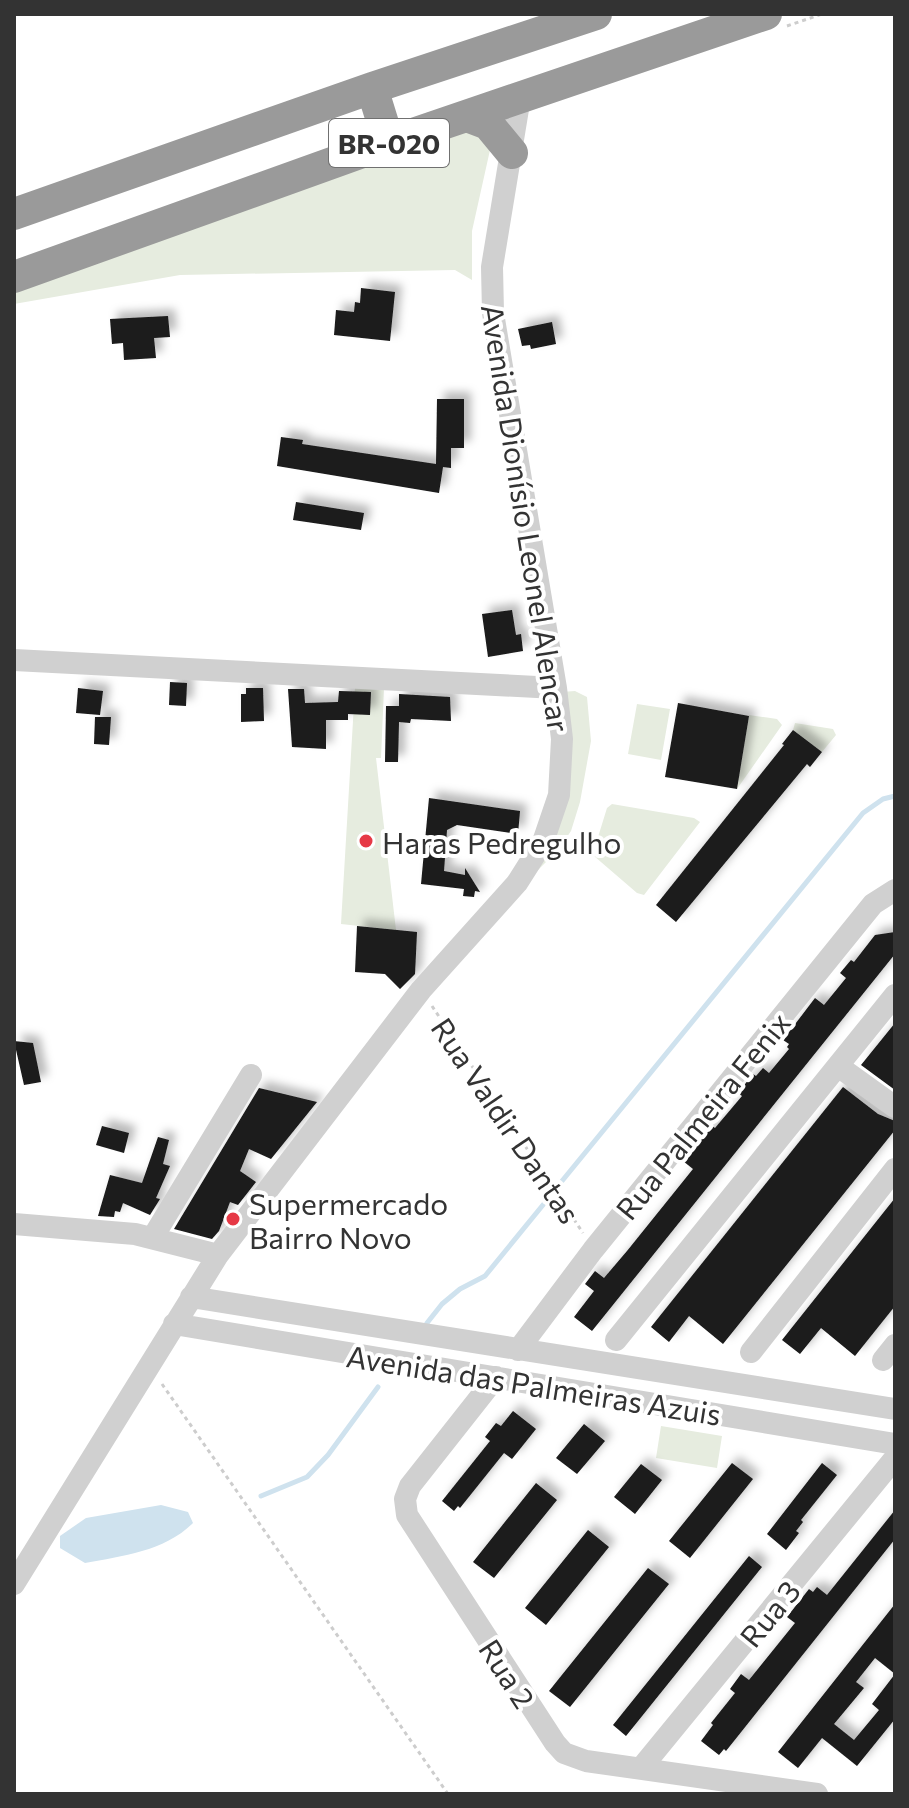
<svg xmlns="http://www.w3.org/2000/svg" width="909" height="1808" viewBox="0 0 909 1808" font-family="Commissioner,sans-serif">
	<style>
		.green { fill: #e6ecdf }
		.water { fill: #cfe2ee }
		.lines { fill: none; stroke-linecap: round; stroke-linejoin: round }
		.stream { stroke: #cfe2ee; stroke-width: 5 }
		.building { fill: #1a1a1a; filter: url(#shadow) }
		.path { stroke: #cdcdcd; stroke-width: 3; stroke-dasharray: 4 4; stroke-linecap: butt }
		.minor { stroke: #d0d0d0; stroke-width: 22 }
		.highway { stroke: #9a9a9a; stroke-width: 32 }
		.poi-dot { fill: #e63946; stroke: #fff; stroke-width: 3 }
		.labels { text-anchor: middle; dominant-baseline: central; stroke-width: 8; stroke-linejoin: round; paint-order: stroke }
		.shield { fill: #fff; stroke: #707070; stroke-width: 2 }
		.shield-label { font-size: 28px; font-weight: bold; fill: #333 }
		.street-label { font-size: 30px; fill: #333; stroke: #fff }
		.poi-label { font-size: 30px; fill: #333; stroke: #fff; text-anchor: start }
	</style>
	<defs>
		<filter id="shadow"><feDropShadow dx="7" dy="-7" stdDeviation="4" flood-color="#0004"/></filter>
	</defs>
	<rect width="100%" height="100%" fill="#fff"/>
	<path class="green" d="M474,128L490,150L472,231V280L455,270L180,275L14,304V286Z
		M355,687L384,688L381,758H376L396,930L341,924Z
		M575,691L587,697L591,741L580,802L571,831L558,850L536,872L550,845L562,692Z
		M637,704L670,709L661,760L628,754Z
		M749,715L777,719L782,725L737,789Z
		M795,723L833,729L836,735L822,752L793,730Z
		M612,804L694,818L700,822L644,895L637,893L594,856V850L607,808Z
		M661,1426L722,1436L717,1468L656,1458Z"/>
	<path class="water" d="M161,1505L188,1512L193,1523C165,1551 123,1556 85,1563L60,1548V1536L86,1518Z"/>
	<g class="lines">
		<path class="stream" d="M562,1181L863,813L883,799L895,796
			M427,1323L442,1304L460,1289L485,1276L547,1200
			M261,1496L307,1477L328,1455L378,1387
			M14,1562V1561"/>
	</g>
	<path class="building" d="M361,288L395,292L390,341L334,335L336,310L354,312L355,302L360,303Z
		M168,316L170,337L154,338L156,358L124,360L123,343L112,344L110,319Z
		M552,322L556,344L531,349L530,345L522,346L518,329Z
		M437,399H464V448H451V468L443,467L439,493L277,466L281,437L303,440L302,444L436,464Z
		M296,502L364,513L361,530L293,520Z
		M512,610L516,635L521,634L523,651L488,657L482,614Z
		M170,682L187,683L186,706L169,705Z
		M78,688L103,691L100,715L76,713Z
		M246,688H263L264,721L241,722V694H246Z
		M288,689H304L305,703L338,702L339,691L371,692L370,715L348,714V720H326V749L292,747Z
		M399,694L450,697L451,721L411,719L410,723L399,722L398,762H385L386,706H399Z
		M678,703L749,716L737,789L665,777Z
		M95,717H111L109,745L94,744Z
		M793,730L822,752L810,767L807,764L676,922L656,905L784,745L782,744Z
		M429,798L520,811L518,834L457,825L447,830L444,871L465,875V868L480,892L475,891L474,897L463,896L464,889L421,884Z
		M357,926L417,932L415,974L400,989L385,974L355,972Z
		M895,932V954L592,1331L574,1317L594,1291L585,1284L595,1271L604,1278L627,1251L693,1169L683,1161L712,1126L715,1128L742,1096L738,1093L753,1074L756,1076L763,1068L769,1073L789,1049L787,1047L789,1044L783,1040L815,998L824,1005L846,978L840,973L851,960L854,962L875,935Z
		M895,1023V1090L861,1065Z
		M14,1041L33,1043L41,1082L24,1085Z
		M843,1087L878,1114L895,1121V1130L723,1344L689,1316L669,1342L651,1327Z
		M259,1088L317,1102L271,1159L249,1149L240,1171L256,1182L238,1205L230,1202L219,1231L212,1239L174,1229Z
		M102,1126L129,1133L124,1153L96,1145Z
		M158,1137L169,1140L163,1164L170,1166L156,1198L160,1199L150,1215L123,1203L120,1212L115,1211L114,1217L98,1216L110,1175L142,1183Z
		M895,1198V1306L855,1356L821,1328L800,1354L782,1340Z
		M513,1411L536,1429L512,1459L504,1453L460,1508L458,1506L454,1511L442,1501L490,1441L485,1437L496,1423L501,1426Z
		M584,1424L605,1441L577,1474L556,1458Z
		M732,1463L753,1479L690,1558L669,1541Z
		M822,1463L837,1475L801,1520L803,1522L796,1531L799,1533L786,1550L767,1534Z
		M641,1464L662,1480L635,1514L614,1497Z
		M536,1483L557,1500L494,1578L473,1562Z
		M895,1510V1539L726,1751L724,1749L719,1755L701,1741L713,1725L711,1723L735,1693L730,1689L741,1674L749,1680L795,1623L787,1617L809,1589L813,1592L817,1587L827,1595Z
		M588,1530L609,1547L546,1625L525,1608Z
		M749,1556L762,1567L626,1736L613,1725Z
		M648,1568L669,1584L570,1707L549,1691Z
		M895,1604V1674L875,1658L856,1682L864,1688L834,1724L854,1740L879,1710L872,1704L895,1674V1719L857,1766L822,1738L798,1768L778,1752Z"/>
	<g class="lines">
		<path class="path" d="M787,26L822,14
			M432,1006L583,1233
			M162,1384L448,1794"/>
		<path class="minor" d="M14,660L556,688
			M838,1066L895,1107
			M14,1224L135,1234L218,1255
			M153,1237L251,1075
			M191,1297L895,1409
			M174,1324L895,1444
			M616,1340L895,995
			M518,1350L593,1250L873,904L895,890
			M751,1352L895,1169
			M883,1360L895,1345
			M496,1377L410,1486L405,1499L407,1515L555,1743L564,1753L586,1761L817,1794
			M14,1584L218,1255L421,990L517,883L543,842L559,795L562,739L556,688L493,313L492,267L520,97
			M642,1767L895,1458"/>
		<path class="highway" d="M372,88L389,143
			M467,116L488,124L512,153
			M14,214L372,88L596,14
			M14,277L407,136L766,14"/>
	</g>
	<g class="poi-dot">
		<circle cx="366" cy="841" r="8"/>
		<circle cx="233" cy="1219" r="8"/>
	</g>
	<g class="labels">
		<rect class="shield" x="329" y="119" width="120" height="48" rx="6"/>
		<g class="shield-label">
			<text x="389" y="143">BR-020</text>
		</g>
		<g class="street-label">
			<text transform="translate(527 518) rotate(81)">Avenida Dionísio Leonel Alencar</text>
			<text transform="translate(702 1115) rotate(-51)">Rua Palmeira Fenix</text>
			<text transform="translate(507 1120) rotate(56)">Rua Valdir Dantas</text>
			<text transform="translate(534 1384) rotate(9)">Avenida das Palmeiras Azuis</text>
			<text transform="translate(769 1613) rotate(-51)">Rua 3</text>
			<text transform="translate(508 1673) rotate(57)">Rua 2</text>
		</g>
		<g class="poi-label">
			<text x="382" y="841">Haras Pedregulho</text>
			<text x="249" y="1202">Supermercado<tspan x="249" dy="34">Bairro Novo</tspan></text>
		</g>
	</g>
	<rect width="909" height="1808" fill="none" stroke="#333333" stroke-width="32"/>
</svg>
